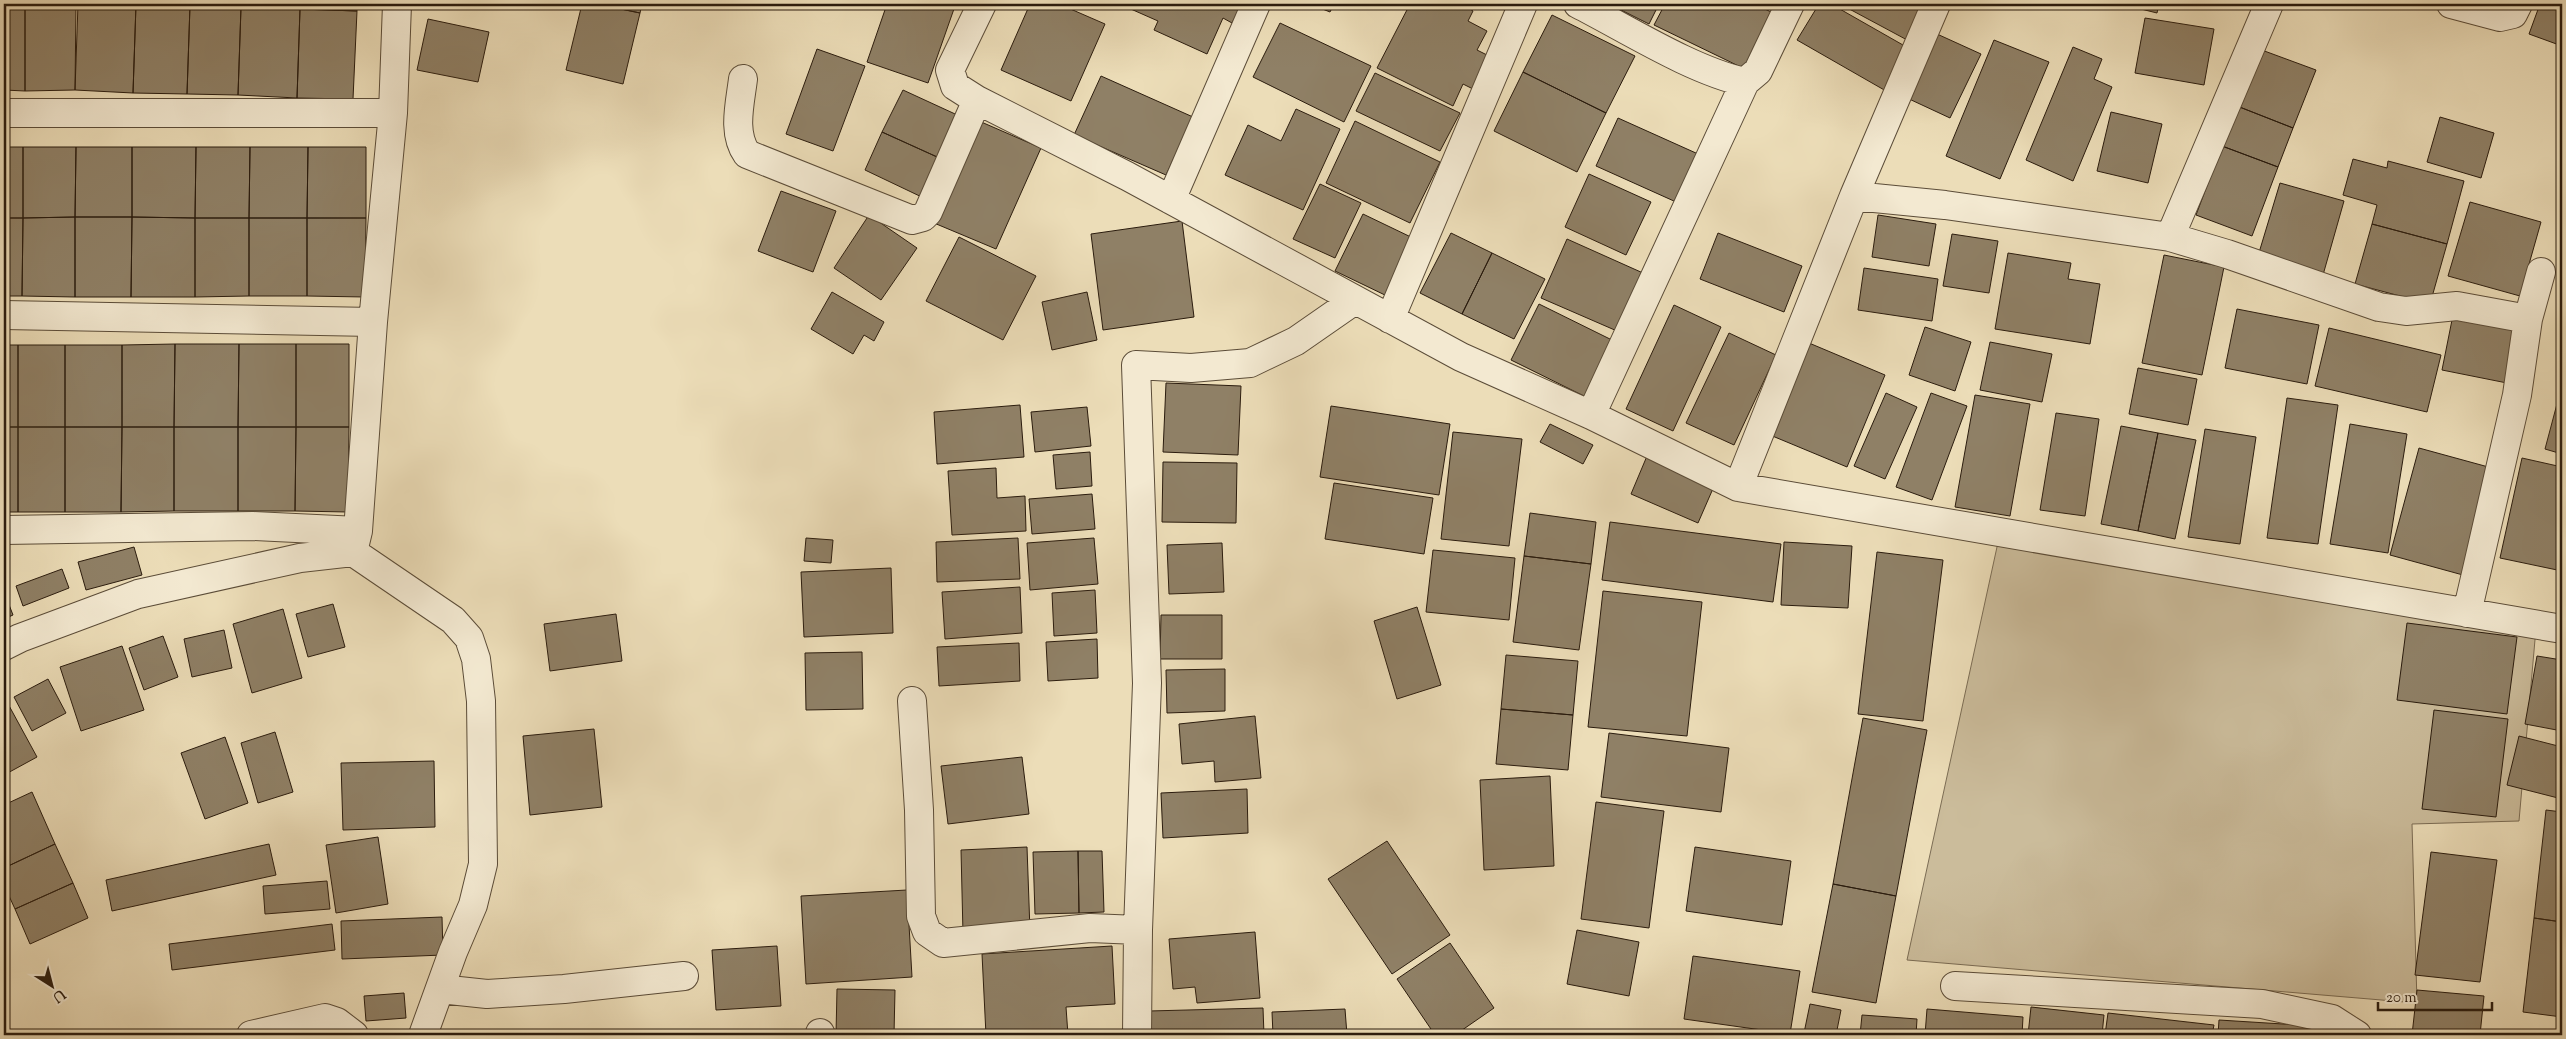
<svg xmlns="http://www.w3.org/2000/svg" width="2566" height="1039" viewBox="0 0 2566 1039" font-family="'Sorts Mill Goudy',serif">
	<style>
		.green { fill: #cbbc9b; stroke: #7b6c54 }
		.building { fill: #8f8066; stroke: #2b1c0e }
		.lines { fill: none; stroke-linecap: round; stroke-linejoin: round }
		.minor-casing { stroke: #5b4c38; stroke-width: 30 }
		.minor { stroke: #f3e9d1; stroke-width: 28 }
	</style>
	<rect width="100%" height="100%" fill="#ecddb8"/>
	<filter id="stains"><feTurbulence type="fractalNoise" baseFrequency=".004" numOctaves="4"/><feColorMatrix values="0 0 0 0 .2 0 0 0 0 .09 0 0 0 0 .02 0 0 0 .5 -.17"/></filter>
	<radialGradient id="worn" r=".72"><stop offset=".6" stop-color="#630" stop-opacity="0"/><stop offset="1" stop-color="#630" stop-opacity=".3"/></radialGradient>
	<path class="green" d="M2002,524L2537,617L2519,821L2412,824L2417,1003L1907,960Z"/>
	<path class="building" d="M25,4H76V5L25,6Z
		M78,4H136L133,93L75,90Z
		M136,4L190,5L187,94L133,93Z
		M241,4H300V9L241,7Z
		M300,4H357V11L300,9Z
		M582,4H597L640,13L623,84L566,70Z
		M597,4H642L640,13Z
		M887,4L955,6L928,83L867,62Z
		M1030,4H1059L1105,24L1071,101L1001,70Z
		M1125,4H1242L1232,23L1223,18L1207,54L1154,30L1158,21L1124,6Z
		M1310,4H1334L1330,12Z
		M1410,4H1462L1473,11L1468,21L1487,31L1477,50L1491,57L1475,90L1463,84L1453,106L1377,68Z
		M1609,4H1659L1649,24Z
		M1665,4H1755L1779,16L1751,72L1654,25Z
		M1819,4H1831L1910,49L1886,91L1797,40Z
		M1840,4H1930L1909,41Z
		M2121,4H2159L2157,13Z
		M2540,4L2562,11V46L2529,34Z
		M76,5L75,90L25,91V6Z
		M190,5L241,7L238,95L187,94Z
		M4,6H25V91L4,90Z
		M241,7L300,9L297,98L238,95Z
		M300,9L357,11L353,99L297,98Z
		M1552,15L1635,56L1606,113L1523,72Z
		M2145,18L2214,29L2204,85L2135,73Z
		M428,19L489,32L478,82L417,70Z
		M1280,23L1371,66L1344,122L1253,77Z
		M1937,34L1981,54L1950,118L1907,98Z
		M1994,40L2049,62L2000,179L1946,156Z
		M2073,47L2102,59L2094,79L2112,87L2073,181L2026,160Z
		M817,49L865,66L833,151L786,134Z
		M2259,49L2316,70L2293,128L2237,106Z
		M1523,72L1606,113L1577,172L1494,131Z
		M1375,73L1460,113L1440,151L1356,111Z
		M1101,76L1193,117L1166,175L1074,135Z
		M903,90L966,119L946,161L882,132Z
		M2237,106L2293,128L2278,167L2222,146Z
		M1296,109L1340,129L1303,210L1225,175L1248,125L1281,141Z
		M2111,112L2162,124L2148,183L2097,171Z
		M2440,117L2494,133L2481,178L2427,162Z
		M1618,118L1707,158L1685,206L1596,166Z
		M979,121L1041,148L996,249L934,223Z
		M1355,121L1440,162L1410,223L1326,183Z
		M882,132L946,161L928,200L865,170Z
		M2222,146L2278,167L2252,236L2196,215Z
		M4,147H23V218H4Z
		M23,147H76L75,217L23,218Z
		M76,147H132V217H75Z
		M132,147H196L195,218L132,217Z
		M196,147H250L249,218H195Z
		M250,147H308L307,218H249Z
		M308,147H366V218H307Z
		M2353,159L2387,168L2388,161L2464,181L2447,244L2372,224L2377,205L2343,195Z
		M1589,174L1651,202L1626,255L1565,227Z
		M2280,183L2344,201L2323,275L2258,256Z
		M1320,184L1361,203L1335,258L1293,239Z
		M781,191L836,211L813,272L758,251Z
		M2470,202L2541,222L2520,296L2448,276Z
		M1363,214L1415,239L1387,296L1335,271Z
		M869,215L917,248L881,300L834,268Z
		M1878,215L1936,224L1929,266L1872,257Z
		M75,217V297L22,296L23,218Z
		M75,217H132L131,297H75Z
		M132,217L195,218V297H131Z
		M4,218H23L22,296H4Z
		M195,218H249V296L195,297Z
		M249,218H307V296H249Z
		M307,218H366L365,297L307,296Z
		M1182,221L1194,317L1103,330L1091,234Z
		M2372,224L2447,244L2430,304L2355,284Z
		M1451,233L1492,253L1462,314L1420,293Z
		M1718,233L1802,266L1784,312L1700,279Z
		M1952,234L1998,241L1989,293L1943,286Z
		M959,237L1036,276L1003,340L926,301Z
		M1567,239L1643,273L1617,331L1541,298Z
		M1492,253L1545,279L1514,339L1462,314Z
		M2008,253L2071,263L2068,279L2100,284L2090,344L1995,329Z
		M2164,255L2224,267L2202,375L2142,363Z
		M1864,268L1938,279L1932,321L1858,310Z
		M832,292L884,322L874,341L864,335L853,354L811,329Z
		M1087,292L1097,340L1052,350L1042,302Z
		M1539,304L1616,342L1588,398L1511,360Z
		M1674,305L1721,327L1673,431L1626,409Z
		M2237,309L2319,325L2307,384L2225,368Z
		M2453,315L2518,328L2507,383L2442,370Z
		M1925,327L1971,342L1955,391L1909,375Z
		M2329,328L2441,355L2427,412L2315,386Z
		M1729,333L1776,355L1734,445L1686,423Z
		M1990,342L2052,354L2042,402L1980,390Z
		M1809,343L1885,375L1847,467L1770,435Z
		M175,344L174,427H122V345Z
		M175,344H239L238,427H174Z
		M239,344H296V427H238Z
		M296,344H349V427H296Z
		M4,345H18V427H4Z
		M18,345H65V427H18Z
		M65,345H122V427H65Z
		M2138,368L2197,379L2188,425L2129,414Z
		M1166,383L1241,386L1238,455L1163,452Z
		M2562,385V454L2545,449Z
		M1886,393L1917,407L1885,479L1854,466Z
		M1931,393L1967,406L1932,500L1896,487Z
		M1975,395L2030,404L2010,516L1955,507Z
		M2287,398L2338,405L2318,544L2267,538Z
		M1020,405L1024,457L937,464L934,412Z
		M1331,406L1450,424L1439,495L1320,477Z
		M1087,407L1091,446L1035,452L1031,412Z
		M2056,413L2099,419L2085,516L2040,510Z
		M1550,424L1593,445L1583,464L1540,442Z
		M2350,424L2407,434L2388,553L2330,544Z
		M2121,426L2158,433L2138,531L2101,524Z
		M4,427H18V512H4Z
		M18,427H65V512H18Z
		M65,427H122L121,512H65Z
		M122,427H174V511L121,512Z
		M174,427H238V511H174Z
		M238,427H296L295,511H238Z
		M296,427H349L348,512L295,511Z
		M2205,429L2256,437L2240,544L2188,537Z
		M1453,432L1522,439L1509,546L1441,539Z
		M2158,433L2196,440L2175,539L2138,531Z
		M2419,448L2492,468L2463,575L2390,555Z
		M1090,452L1092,486L1056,489L1053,455Z
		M1647,456L1715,484L1698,523L1631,494Z
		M2522,458L2562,467V571L2500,558Z
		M1163,462L1237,463L1236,523L1162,522Z
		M996,468L997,498L1025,496L1026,531L952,535L948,471Z
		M1334,483L1433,498L1424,554L1325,539Z
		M1092,494L1095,529L1032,534L1029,499Z
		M1530,513L1596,522L1591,564L1524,556Z
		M1610,522L1781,544L1773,602L1602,580Z
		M806,538L833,540L831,563L804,561Z
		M1018,538L1020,579L937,582L936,542Z
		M1094,538L1098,584L1030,590L1027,543Z
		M1784,542L1852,546L1848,608L1781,605Z
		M1222,543L1224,592L1169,594L1167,545Z
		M134,547L142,575L86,590L78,562Z
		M1433,550L1515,558L1509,620L1426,612Z
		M1877,552L1943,560L1923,721L1858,714Z
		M1524,556L1591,564L1579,650L1513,642Z
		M891,568L893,633L804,637L801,572Z
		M62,569L69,588L23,606L16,586Z
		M1020,587L1022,633L945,639L942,592Z
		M1095,590L1097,633L1054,636L1052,593Z
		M1603,591L1702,602L1687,736L1588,727Z
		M4,592L13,615L4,619Z
		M333,604L345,647L308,657L296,614Z
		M1417,607L1441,685L1397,699L1374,621Z
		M283,609L302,678L252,693L233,624Z
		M616,614L622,661L550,671L544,624Z
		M1161,615H1222V659H1160Z
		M2407,623L2517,637L2507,714L2397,700Z
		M224,630L232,668L192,677L184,639Z
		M163,636L178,677L144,690L129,648Z
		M1097,639L1098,678L1048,681L1046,642Z
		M1019,643L1020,681L939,686L937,647Z
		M122,646L144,710L81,731L60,667Z
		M862,652L863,709L806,710L805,653Z
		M1506,655L1578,661L1573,715L1501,709Z
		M2537,656L2562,660V731L2525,724Z
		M1225,669V711L1167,713L1166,670Z
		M48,679L66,713L32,731L14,697Z
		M7,702L37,757L4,775V704Z
		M1501,709L1573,715L1568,770L1496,764Z
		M2434,710L2508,719L2496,817L2422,809Z
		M1255,716L1261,778L1215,782L1214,761L1182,764L1179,724Z
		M1863,718L1927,730L1896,896L1833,884Z
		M594,729L602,807L530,815L523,736Z
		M275,732L293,792L258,803L241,743Z
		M1609,733L1729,748L1721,812L1601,797Z
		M2519,736L2562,747V799L2507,785Z
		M225,737L248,803L205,819L181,753Z
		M1022,757L1029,814L948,824L941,766Z
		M434,761L435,827L343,830L341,763Z
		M1550,776L1554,866L1484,870L1480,780Z
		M1247,789L1248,833L1163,838L1161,793Z
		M32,792L55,844L4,868V805Z
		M1596,802L1664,811L1649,928L1581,919Z
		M2546,810L2562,812V922L2534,918Z
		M378,837L388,904L336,913L326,845Z
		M1387,841L1450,935L1392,974L1328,879Z
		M55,844L73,883L15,909L4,885V868Z
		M269,844L276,875L112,911L106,880Z
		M1027,847L1030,931L963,934L961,850Z
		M1695,847L1791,861L1782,925L1686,911Z
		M1078,851L1079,913L1035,914L1033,852Z
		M1078,851H1102L1104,912L1079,913Z
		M2431,852L2497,860L2480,982L2415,975Z
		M327,881L330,909L265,914L263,886Z
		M73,883L88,918L30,944L15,909Z
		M1833,884L1896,896L1876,1003L1812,992Z
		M907,890L912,977L806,984L801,896Z
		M442,917L443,955L342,959L341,921Z
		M2534,918L2562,922V1017L2523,1012Z
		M332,924L335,950L172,970L169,944Z
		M1577,930L1639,942L1629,996L1567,984Z
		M1255,932L1260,998L1197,1003L1195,987L1173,989L1169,939Z
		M1450,943L1494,1008L1455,1035H1435L1397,979Z
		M777,946L781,1006L716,1010L712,950Z
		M1112,946L1115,1004L1066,1007L1068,1035H986L982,954Z
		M1693,956L1800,971L1790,1034L1684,1019Z
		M837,989L895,990L894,1035H836Z
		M2417,990L2484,996L2480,1035H2412Z
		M404,993L406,1018L366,1021L364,996Z
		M1810,1004L1841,1010L1836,1035L1804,1033Z
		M2031,1007L2104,1015L2102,1035H2028Z
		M1263,1008L1264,1035H1150L1149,1011Z
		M1345,1009L1347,1035H1273L1272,1012Z
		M1927,1009L2023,1017L2022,1035H1925Z
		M2108,1013L2214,1025L2212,1035H2105Z
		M1862,1015L1917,1019L1916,1035H1860Z
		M2219,1020L2315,1026L2314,1035H2218Z"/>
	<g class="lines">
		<g class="minor-casing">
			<path id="minor" d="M982,4L950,70L955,86L977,100L1127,176L1461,357L1591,415L1738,487L2562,629
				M1578,4C1627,29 1693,71 1745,82L1758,71L1790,4
				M2451,4L2500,17L2513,14L2518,4
				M743,79C740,104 732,133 747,154L912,220L923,217L928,212L977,100
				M4,113H393
				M1854,196L1936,4
				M1171,200L1256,4
				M2170,237L2269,4
				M4,315L373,322
				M1390,319L1523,4
				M1591,415L1745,82
				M1738,487L1854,196L1945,205L2170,237L2227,254L2379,307L2406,311L2457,306L2528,319
				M4,530L253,526L358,531
				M353,552L358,531L373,322L393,113L397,4
				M2467,613L2517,395L2528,319L2541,272
				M4,646L20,638L138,594L300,558L353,552L453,620L469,638L476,659L481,701L483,864L473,905L453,952L423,1035
				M912,701L919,810L921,916L927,932L943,943L1090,928L1138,930L1137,1035
				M1138,930L1147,683L1136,365L1191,368L1250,363L1296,341L1355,300
				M1955,986L2262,1004L2332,1019L2357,1035
				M440,989L487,994L564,989L684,976
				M820,1033L821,1035
				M251,1035L325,1018L337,1022L354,1035"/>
		</g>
		<use href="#minor" class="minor"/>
	</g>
	<rect width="2566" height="1039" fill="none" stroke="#ecddb8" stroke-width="20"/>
	<rect x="5" y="5" width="2556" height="1029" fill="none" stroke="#2b1c0e" stroke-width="2.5"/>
	<rect x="10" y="10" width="2546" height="1019" fill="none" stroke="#2b1c0e"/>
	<g transform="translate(52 986) rotate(144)" stroke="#f3e9d1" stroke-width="4" paint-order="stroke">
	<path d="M0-4L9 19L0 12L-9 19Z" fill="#2b1c0e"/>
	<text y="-8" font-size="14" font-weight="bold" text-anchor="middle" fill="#2b1c0e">U</text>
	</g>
	<path d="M2378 1002v8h114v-8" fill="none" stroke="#2b1c0e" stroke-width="2.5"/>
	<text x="2386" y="1002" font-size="15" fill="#2b1c0e" stroke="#f3e9d1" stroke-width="4" paint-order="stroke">20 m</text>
	<rect width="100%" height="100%" filter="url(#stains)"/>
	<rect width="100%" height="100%" fill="url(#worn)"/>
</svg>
